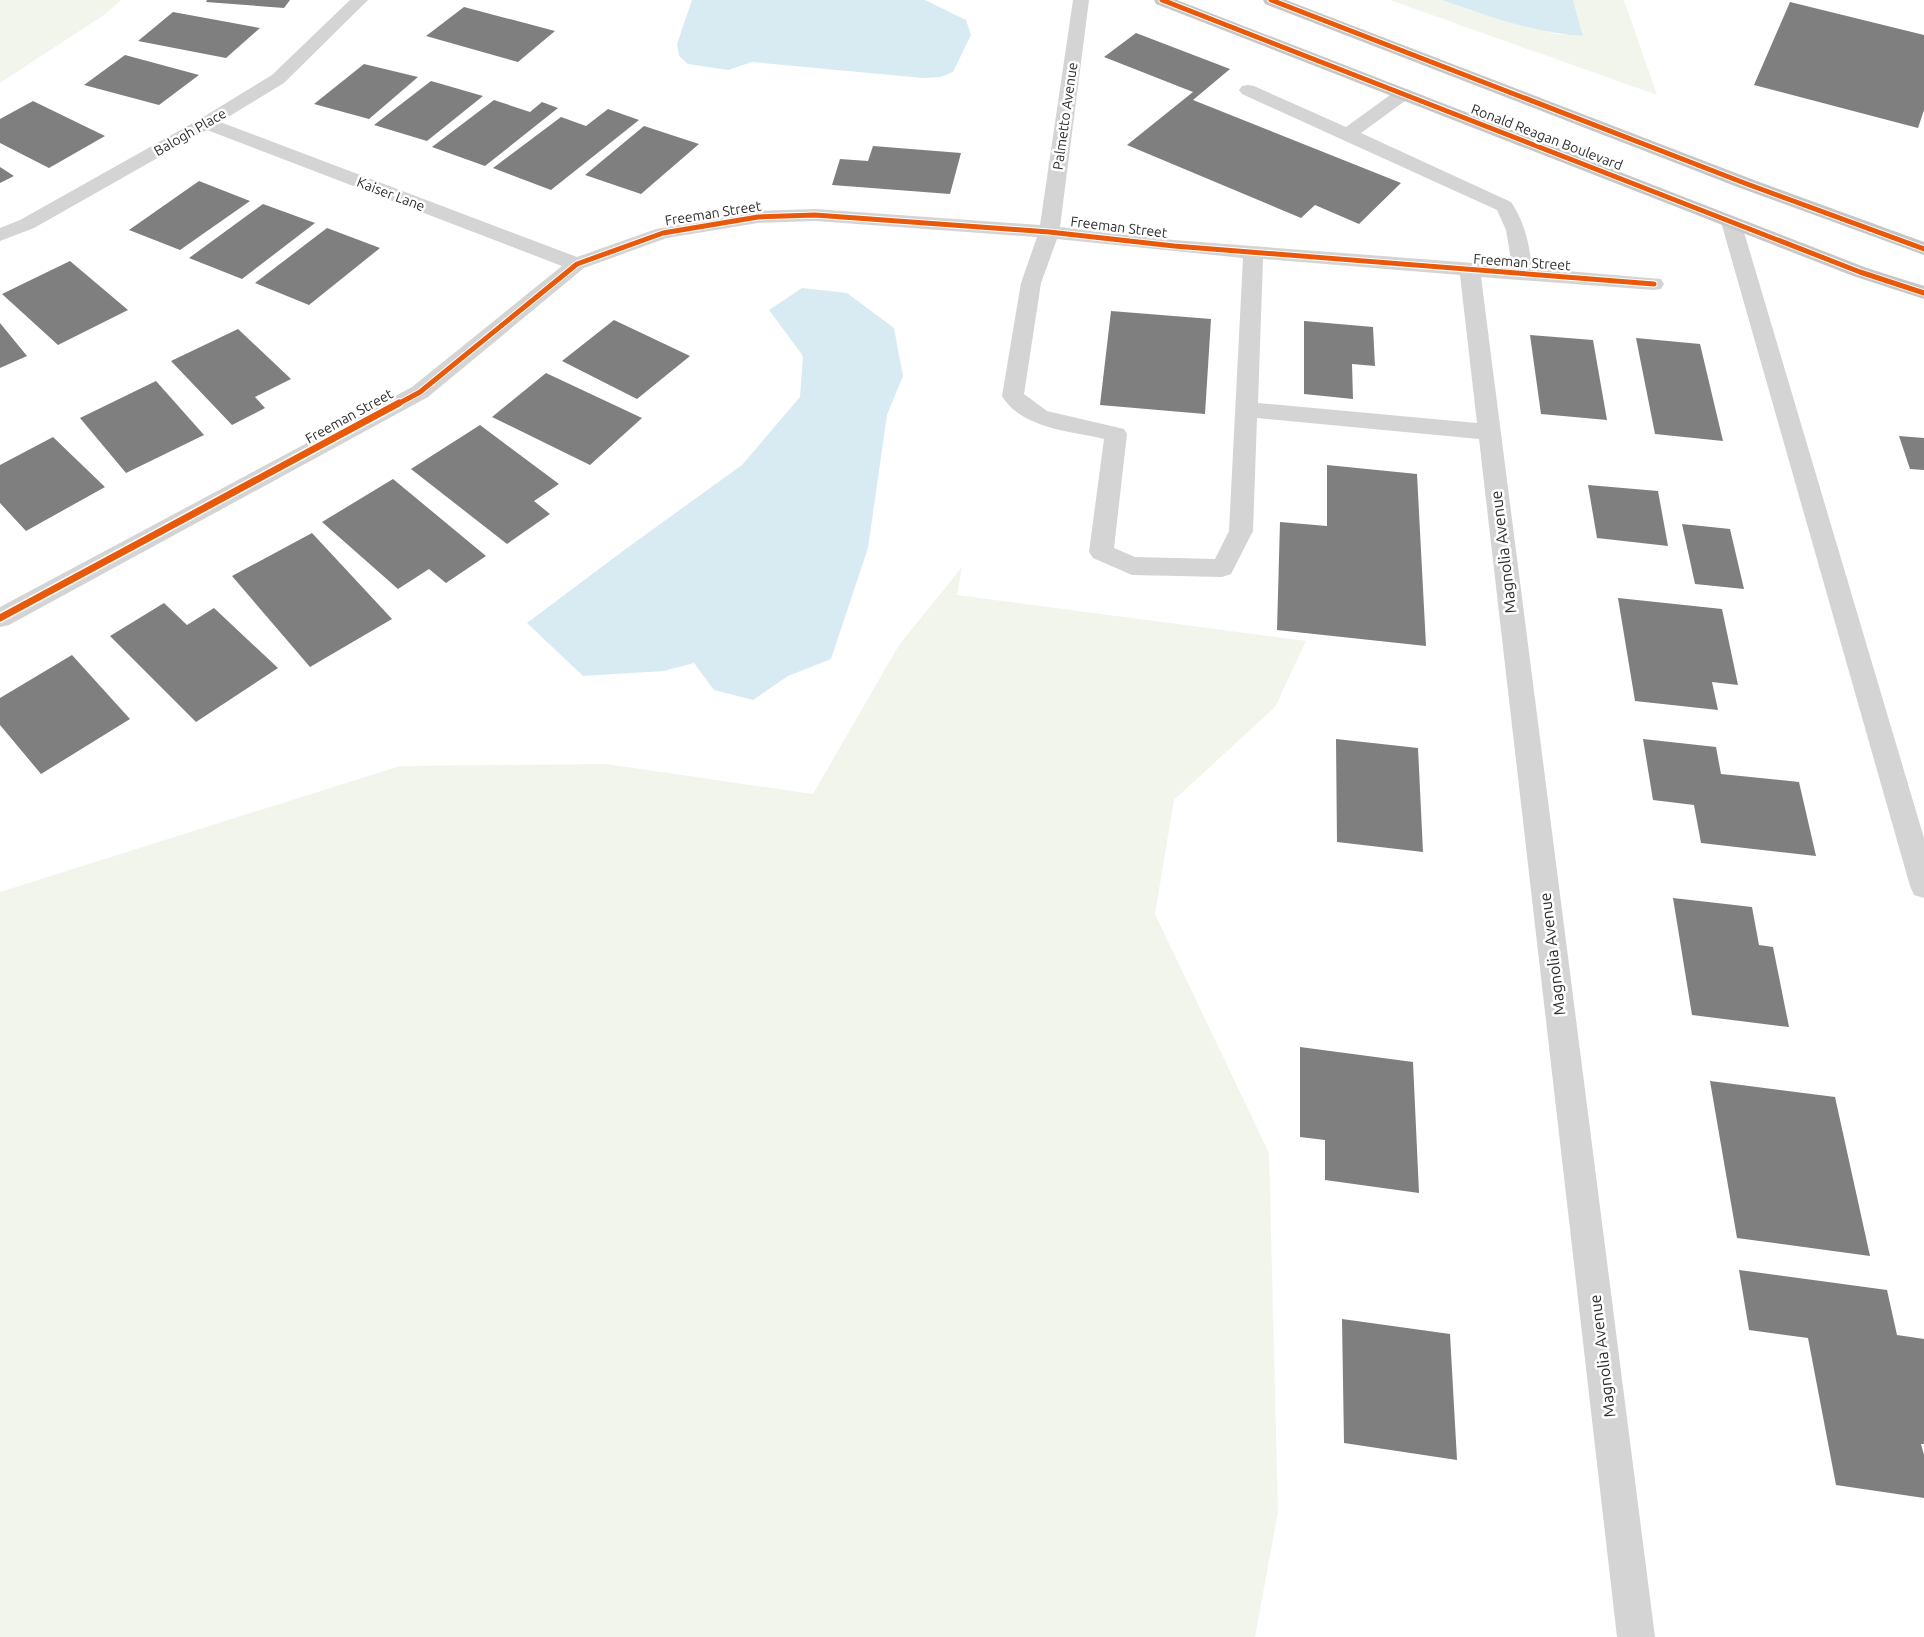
<svg xmlns="http://www.w3.org/2000/svg" width="1924" height="1637" viewBox="0 0 1924 1637" font-family="Ubuntu,sans-serif">
	<style>
		.green { fill: #f2f5ec }
		.water { fill: #d8ebf2 }
		.building { fill: #7f7f7f }
		.lines { fill: none; stroke-linecap: round; stroke-linejoin: round }
		.minor { fill: #d4d4d4; fill-rule: evenodd }
		.major { fill: #c7c7c7; fill-rule: evenodd }
		.cycleway-far1-casing { stroke: #fff; stroke-width: 7 }
		.cycleway-casing { stroke: #fff; stroke-width: 10 }
		.cycleway-far1 { stroke: #e8590c; stroke-width: 5 }
		.cycleway { stroke: #e8590c; stroke-width: 7 }
		.labels { text-anchor: middle; dominant-baseline: central; stroke-width: 5; stroke-linejoin: round; paint-order: stroke }
		.far-street-label { font-size: 14px; fill: #2f2f2f; stroke: #fff }
		.street-label { font-size: 16px; fill: #2f2f2f; stroke: #fff }
	</style>
	<rect width="100%" height="100%" fill="#fff"/>
	<path class="green" d="M0,0H121L104,15L0,83Z
		M1390,0H1442L1469,10L1556,34L1583,36L1573,0H1624L1657,95Z
		M962,567L957,595L1306,641L1275,707L1174,800L1155,914L1269,1153L1278,1512L1255,1637H0V892L400,766L606,764L813,794L899,645Z"/>
	<path class="water" d="M692,0H925L966,20L971,35L953,72L941,77L923,78L752,62L728,70L688,64L679,56L677,44Z
		M1442,0H1573L1583,36C1535,33 1487,16 1442,0Z
		M802,288L847,293L894,328L903,376L887,415L868,548L831,659L788,676L753,700L714,690L694,663L664,671L583,676L527,623L627,548L742,465L800,397L803,356L769,310Z"/>
	<path class="building" d="M207,0H290L284,8L206,2Z
		M1790,2L1924,35V110L1918,128L1754,85Z
		M464,7L555,31L518,62L426,36Z
		M173,12L260,28L226,58L138,41Z
		M1136,33L1230,69L1193,100L1401,183L1359,224L1315,205L1301,218L1127,145L1193,92L1104,57Z
		M125,55L199,75L159,105L84,85Z
		M364,64L418,77L369,119L314,104Z
		M431,81L483,96L427,141L374,125Z
		M494,100L530,112L542,102L558,108L485,166L432,147Z
		M33,101L105,136L49,168L0,143V119Z
		M608,109L639,120L551,190L493,168L561,117L586,126Z
		M644,126L699,144L641,194L585,175Z
		M873,146L961,153L950,194L832,185L840,159L868,161Z
		M0,167L14,176L0,183Z
		M199,181L250,201L180,250L129,230Z
		M263,204L315,223L242,279L189,258Z
		M327,228L380,248L309,305L255,283Z
		M70,261L128,310L58,345L2,294Z
		M1111,311L1211,319L1205,414L1100,405Z
		M614,320L690,356L637,399L562,361Z
		M1304,321L1373,327L1375,366L1352,364L1353,399L1304,394Z
		M0,323L27,356L0,368Z
		M238,329L291,379L255,397L265,408L232,425L171,361Z
		M1530,335L1593,340L1607,420L1541,414Z
		M1636,338L1700,344L1723,441L1655,434Z
		M546,373L642,418L590,465L492,417Z
		M156,381L204,435L126,473L80,418Z
		M480,425L559,484L534,501L550,514L507,544L411,469Z
		M1899,436L1924,438V470L1910,469Z
		M53,437L105,487L26,531L0,503V465Z
		M1327,465L1417,474L1426,646L1277,630L1280,522L1327,526Z
		M393,479L486,556L446,583L429,569L398,589L322,522Z
		M1588,485L1658,491L1668,546L1597,538Z
		M1682,524L1730,529L1744,589L1695,584Z
		M312,533L392,619L310,667L232,576Z
		M1618,598L1722,609L1738,685L1712,682L1718,710L1635,701Z
		M164,603L187,625L214,608L278,668L196,722L110,636Z
		M72,655L130,719L41,774L0,725V698Z
		M1336,739L1418,748L1423,852L1337,842Z
		M1643,739L1716,747L1721,774L1799,782L1816,856L1701,843L1694,805L1653,800Z
		M1673,898L1752,907L1759,945L1773,947L1789,1027L1692,1015Z
		M1300,1047L1413,1062L1419,1193L1325,1180V1140L1300,1137Z
		M1710,1081L1835,1097L1870,1256L1737,1238Z
		M1739,1270L1887,1290L1897,1335L1924,1339V1444H1921L1924,1455V1498L1836,1485L1808,1338L1749,1330Z
		M1342,1319L1450,1334L1457,1460L1344,1443Z"/>
	<g class="lines">
		<path class="minor" d="M350,0H368L284,83L220,122L577,257L656,229L758,211L815,209L1040,225L1073,0H1089L1060,227L1174,240L1512,266L1506,230L1497,210L1242,94L1239,90L1242,86L1248,85L1254,86L1346,127L1397,90L1403,89L1409,90L1412,94L1409,98L1361,133L1511,202C1525,223 1529,243 1532,268L1661,279L1664,284L1661,289L1654,290L1481,277L1655,1637H1617L1479,439L1257,418L1253,531L1231,574L1222,577L1132,575L1093,558L1089,552L1104,439C1070,431 1022,429 1002,396L1021,283L1037,237L815,221L758,223L667,238L584,268L428,397L9,625L0,627V607L412,387L562,266L207,130L34,228L0,241V228L20,220L200,119L272,75ZM1057,239L1243,258L1229,531L1215,559L1135,557L1114,548L1127,434L1124,429L1047,411L1024,394L1041,283ZM1263,259L1460,275L1477,423L1258,403Z
			M1731,216L1738,218L1741,222L1924,838V898L1914,895L1910,886L1721,222L1724,218Z"/>
		<path class="major" d="M1154,0H1177L1867,268L1924,286V299L1853,276L1156,4Z
			M1263,0H1286L1754,180L1924,242V255L1740,188L1265,4Z"/>
		<g class="cycleway-far1-casing">
			<path id="cycleway-far1" d="M1162,0L1860,272L1924,293
				M1271,0L1747,184L1924,249
				M396,405L420,392L577,264L663,233L758,217L815,215L1049,232L1174,246L1654,284"/>
		</g>
		<g class="cycleway-casing">
			<path id="cycleway" d="M0,618L399,403"/>
		</g>
		<use href="#cycleway-far1" class="cycleway-far1"/>
		<use href="#cycleway" class="cycleway"/>
	</g>
	<g class="labels">
		<g class="far-street-label">
			<text transform="translate(1065 116) rotate(-82)">Palmetto Avenue</text>
			<text transform="translate(190 132) rotate(-30)">Balogh Place</text>
			<text transform="translate(1547 137) rotate(21)">Ronald Reagan Boulevard</text>
			<text transform="translate(391 194) rotate(21)">Kaiser Lane</text>
			<text transform="translate(713 213) rotate(-9)">Freeman Street</text>
			<text transform="translate(1119 227) rotate(7)">Freeman Street</text>
			<text transform="translate(1522 262) rotate(4)">Freeman Street</text>
			<text transform="translate(349 416) rotate(-29)">Freeman Street</text>
		</g>
		<g class="street-label">
			<text transform="translate(1503 552) rotate(-97)">Magnolia Avenue</text>
			<text transform="translate(1552 954) rotate(-97)">Magnolia Avenue</text>
			<text transform="translate(1602 1356) rotate(-97)">Magnolia Avenue</text>
		</g>
	</g>
</svg>
